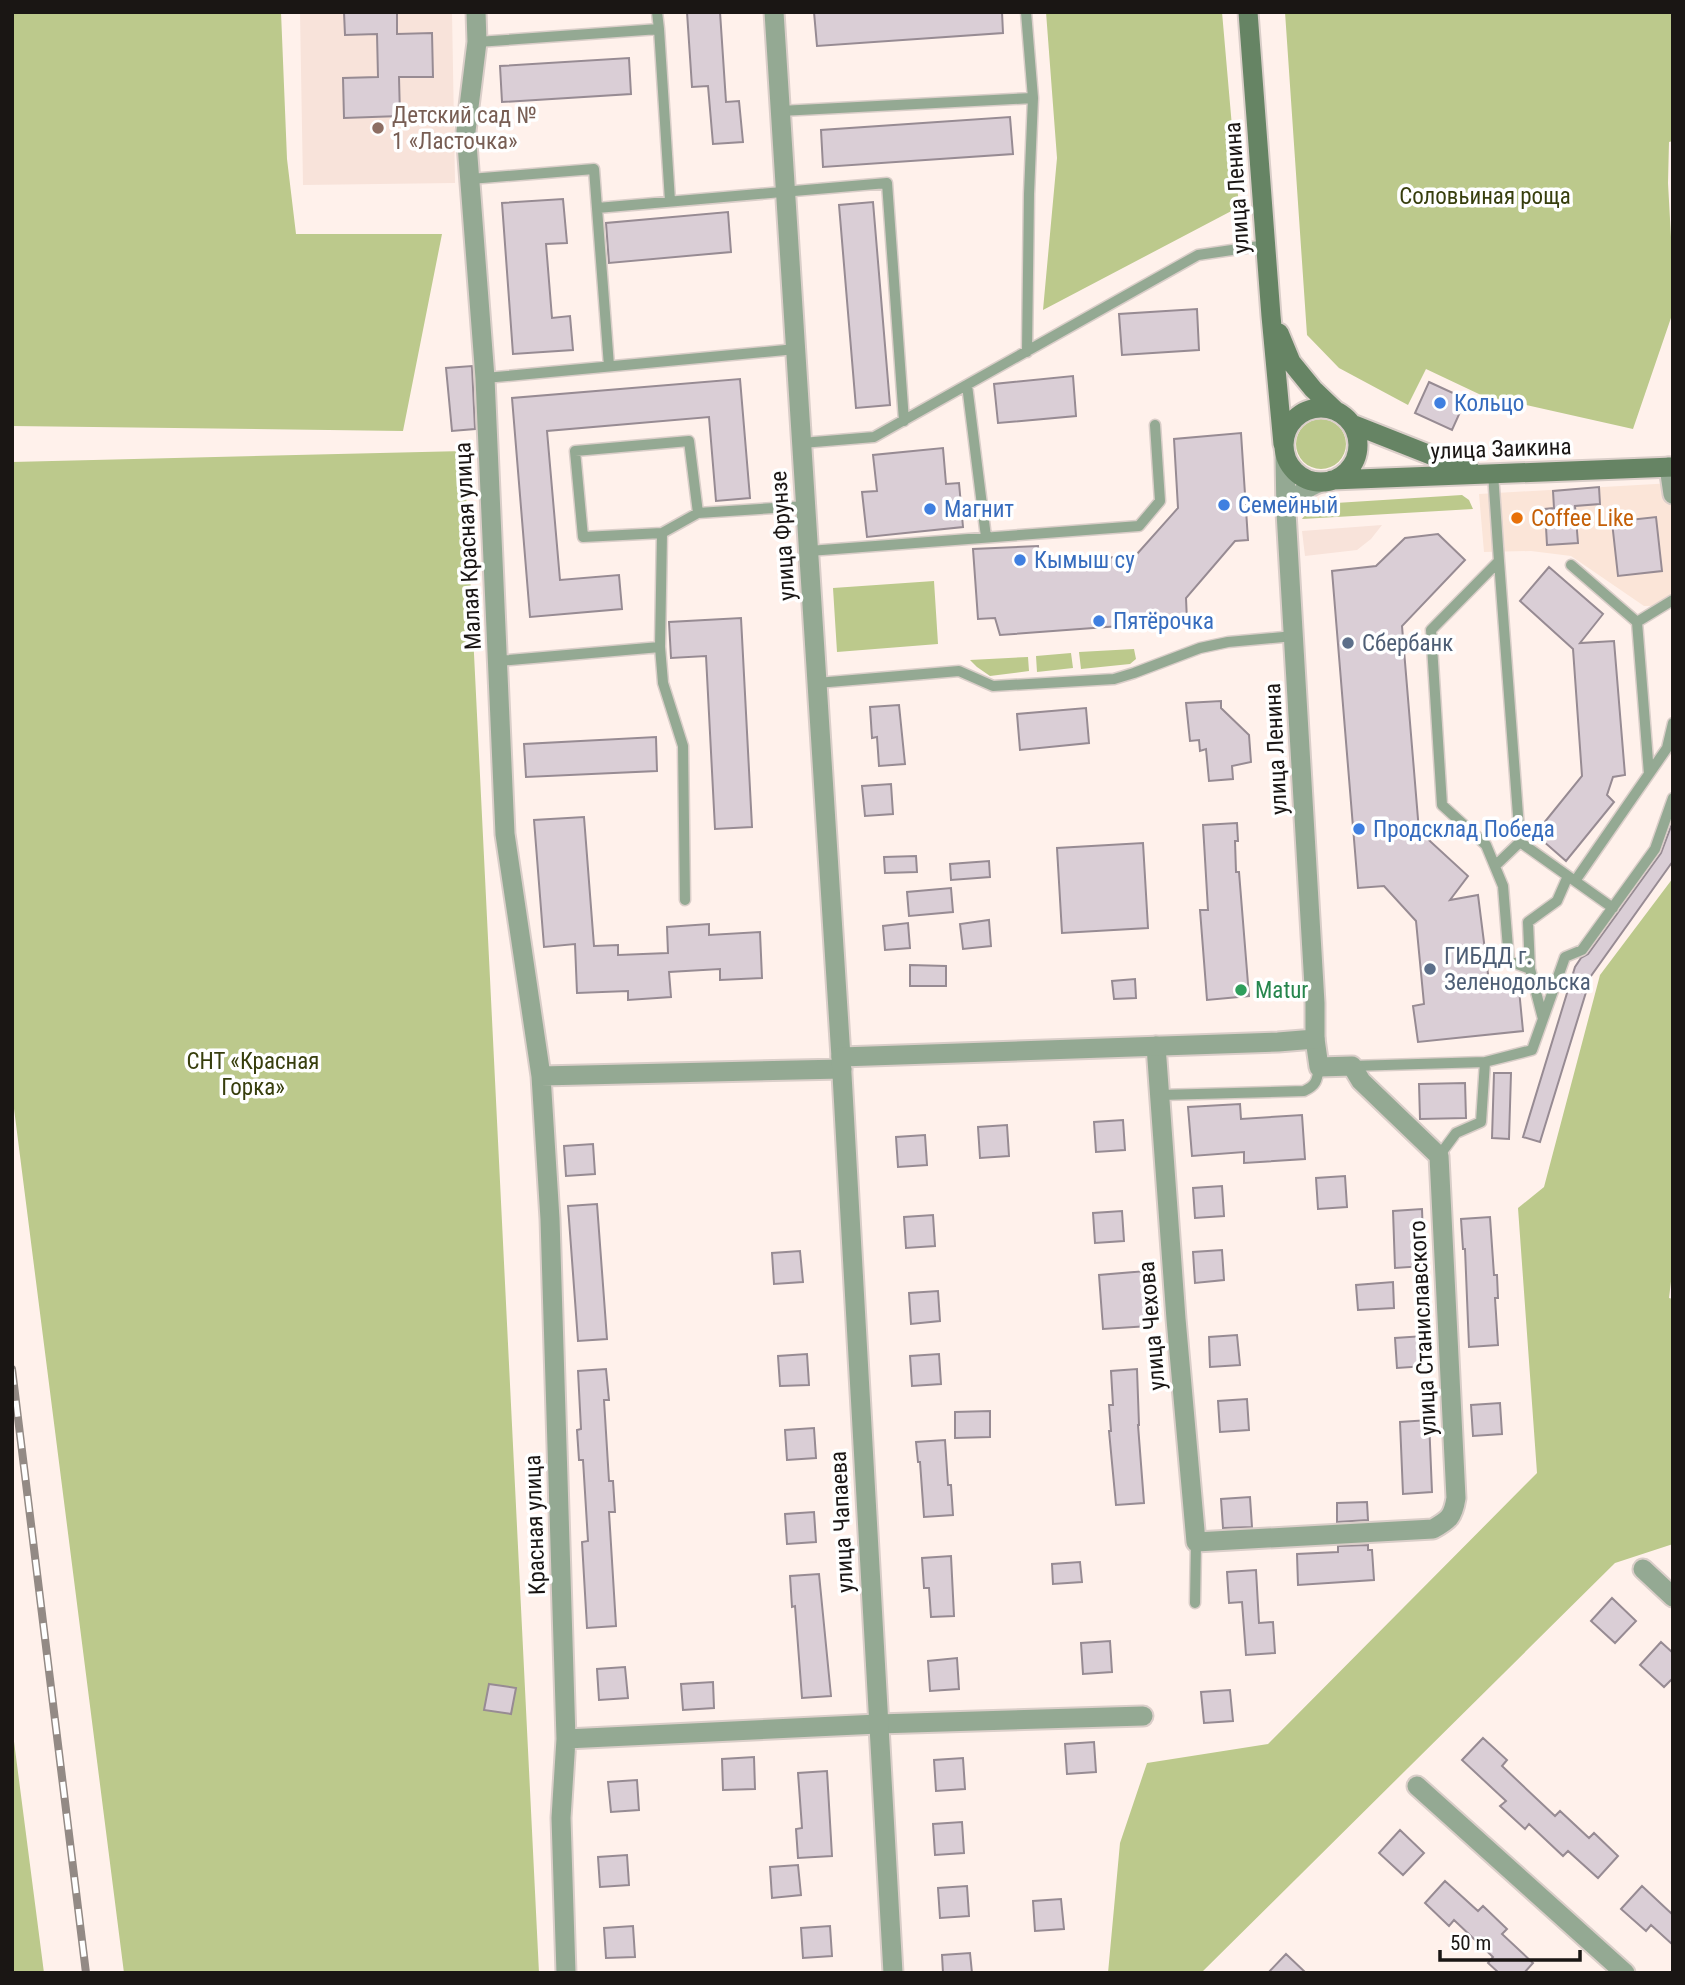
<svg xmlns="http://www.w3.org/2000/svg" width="1685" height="1985" viewBox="0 0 1685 1985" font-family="'Roboto Condensed',sans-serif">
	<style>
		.commercial { fill: #fbe5d8 }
		.built { fill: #f8e3da }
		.green { fill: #bcc98c }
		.building { fill: #daced6; stroke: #978b93; stroke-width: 2 }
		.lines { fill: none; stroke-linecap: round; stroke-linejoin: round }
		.service-casing { stroke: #dacec9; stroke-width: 13 }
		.minor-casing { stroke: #dacec9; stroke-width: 23 }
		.tertiary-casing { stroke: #dacec9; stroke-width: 23 }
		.secondary-casing { stroke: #dacec9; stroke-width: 23 }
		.service { stroke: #94a993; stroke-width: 10 }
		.minor { stroke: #94a993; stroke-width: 19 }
		.tertiary { stroke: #94a993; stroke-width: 19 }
		.secondary { stroke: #668464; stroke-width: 19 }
		.rail-casing { stroke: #938a85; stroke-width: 8 }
		.rail { stroke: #fff; stroke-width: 5; stroke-dasharray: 16; stroke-linecap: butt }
		.education-dot { fill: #8d6e63; stroke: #fff; stroke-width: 2.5 }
		.shop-dot { fill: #3f7fe0; stroke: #fff; stroke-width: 2.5 }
		.food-dot { fill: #e8710a; stroke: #fff; stroke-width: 2.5 }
		.service-dot { fill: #5c6f8a; stroke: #fff; stroke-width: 2.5 }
		.leisure-dot { fill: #2e9e5b; stroke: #fff; stroke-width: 2.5 }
		.labels { text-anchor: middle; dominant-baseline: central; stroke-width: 7; stroke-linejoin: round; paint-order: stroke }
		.education-label { font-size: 23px; fill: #785e54; stroke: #fff; text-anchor: start }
		.street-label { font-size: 23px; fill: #1a1614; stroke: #fff }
		.park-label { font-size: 23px; fill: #373e0d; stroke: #fff }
		.shop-label { font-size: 23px; fill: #366cbe; stroke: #fff; text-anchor: start }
		.food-label { font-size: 23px; fill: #c56008; stroke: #fff; text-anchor: start }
		.service-label { font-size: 23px; fill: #4e5e75; stroke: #fff; text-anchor: start }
		.leisure-label { font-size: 23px; fill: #27864d; stroke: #fff; text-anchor: start }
	</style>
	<rect width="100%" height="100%" fill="#fff1eb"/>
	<path class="commercial" d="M1673,483V606H1644L1571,556L1531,551L1484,552L1479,494Z"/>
	<path class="built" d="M300,12H452L455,183L303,185Z
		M1382,525L1371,539L1357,550L1305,556L1302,531Z"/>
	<path class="green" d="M12,12H281L287,159L296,234H442L403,431L12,426Z
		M1046,12H1222L1239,207L1043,310L1057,158Z
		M1285,12H1673V141L1669,142L1668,183L1673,273V312L1633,429L1481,395L1426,369L1408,405L1339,368L1307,335Z
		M1296 444a25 25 0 1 1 50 0a25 25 0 1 1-50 0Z
		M464,451L539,1973H124L12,1093V462Z
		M1462,495L1469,500L1473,509L1302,519L1309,510L1320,504Z
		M934,581L938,644L837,652L833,588Z
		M1134,649L1136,659L1130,664L1081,669L1079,652Z
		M1071,653L1073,668L1037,672L1036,656Z
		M1028,657L1029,671L990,676L977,667L970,660Z
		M1673,878V1265L1669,1298L1673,1299V1544L1615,1563L1201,1973H1108L1120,1843L1147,1763L1268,1744L1537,1473L1518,1208L1544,1187L1600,975Z
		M12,1726L44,1973H12Z"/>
	<path class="building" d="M344,12H397V34L432,33L433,77H399L400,116L344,118L343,78L378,77L377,34L345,35Z
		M687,12H720L726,102L739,101L743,142L713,144L708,86L692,87Z
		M814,12H1002L1003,33L817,46Z
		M629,58L631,94L502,102L500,66Z
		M1010,117L1013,154L823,167L821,130Z
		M563,199L567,243L546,244L552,318L570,316L573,350L513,354L502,203Z
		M873,202L890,405L856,408L839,205Z
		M728,212L731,252L609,263L606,223Z
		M1197,309L1199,350L1122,355L1119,314Z
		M472,366L475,429L452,431L446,368Z
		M1073,376L1076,416L998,423L994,384Z
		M740,379L750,498L716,501L709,417L547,431L560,580L619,575L622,609L530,617L512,398Z
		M1429,382L1466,399L1452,430L1415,413Z
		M1241,433L1248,540L1235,541L1186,598L1187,621L1000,635L995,618L978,619L973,549L1038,546L1040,567L1137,554L1178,508L1174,439Z
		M943,448L946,484L959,483L963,527L867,537L862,492L877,491L873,455Z
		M1599,487L1600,504L1575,506L1578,543L1547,545L1545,509L1554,508L1553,491Z
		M1656,517L1662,571L1618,576L1612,522Z
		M1438,534L1465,560L1402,626L1419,831L1468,876L1450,900L1478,895L1489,982L1518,979L1523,1031L1418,1042L1413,1006L1424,1004L1416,921L1384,886L1358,888L1332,571L1376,566L1405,538Z
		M1549,567L1603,614L1580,643L1614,641L1625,775L1613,777L1607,795L1614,802L1566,861L1535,834L1582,776L1573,649L1520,601Z
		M741,618L752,827L715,829L706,656L671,658L669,622Z
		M1221,701V708L1249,735L1251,762L1232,766L1233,779L1209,781L1206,749L1200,751L1199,740L1190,741L1186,703Z
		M899,705L905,764L879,766L877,737L872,738L870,707Z
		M1086,708L1089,743L1020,750L1017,714Z
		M656,737L657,771L526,777L524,744Z
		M891,784L893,814L865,816L862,786Z
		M584,817L594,946L618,945V955L668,953L667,927L709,924V935L760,932L762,978L720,980V969L669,972L671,997L628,1000V991L577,993L575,944L544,947L534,820Z
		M1673,821V861L1591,976L1540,1142L1523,1137L1575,967L1581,958L1588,954L1661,853Z
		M1237,823L1238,841H1235L1236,872H1239L1249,996L1207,1000L1200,910H1208L1203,825Z
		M1143,843L1148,928L1062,933L1057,848Z
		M916,856L917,872L885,873L884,857Z
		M989,861L990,877L951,880L950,864Z
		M951,888L953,912L909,916L907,892Z
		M989,920L991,946L963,949L960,924Z
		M908,923L910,948L885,950L883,926Z
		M910,965L946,966V986H910Z
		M1135,979L1136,998L1114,999L1112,981Z
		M1494,1073H1511L1509,1139L1492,1138Z
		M1465,1083L1466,1118L1420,1119L1419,1084Z
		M1240,1104L1241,1119L1302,1115L1305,1159L1244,1163V1152L1192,1156L1188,1107Z
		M1123,1120L1125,1150L1096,1152L1094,1122Z
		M1007,1125L1009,1156L980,1158L978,1127Z
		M925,1135L927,1165L898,1167L896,1137Z
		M593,1144L595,1174L566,1176L564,1146Z
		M1345,1176L1347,1207L1318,1209L1316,1178Z
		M1222,1186L1224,1216L1195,1218L1193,1188Z
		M597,1204L607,1339L578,1341L568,1206Z
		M1422,1209L1424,1266L1395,1268L1393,1211Z
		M1122,1211L1124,1241L1095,1243L1093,1213Z
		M933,1215L935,1246L906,1248L904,1217Z
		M1490,1217L1494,1275H1497L1498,1298H1495L1498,1345L1469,1347L1465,1249H1463L1461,1219Z
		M1222,1250L1224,1280L1195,1283L1193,1252Z
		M800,1251L803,1282L774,1284L772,1253Z
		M1146,1271L1149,1326L1103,1329L1099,1275Z
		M1393,1282L1394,1308L1358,1310L1356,1285Z
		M938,1291L940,1321L911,1324L909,1293Z
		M1237,1335L1240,1365L1210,1367L1209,1337Z
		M1424,1336L1426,1366L1397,1368L1395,1338Z
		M807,1354L809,1385L780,1386L778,1356Z
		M939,1354L941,1384L912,1386L910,1356Z
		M606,1369L609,1400H604L609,1481H613L615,1512H609L616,1626L587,1628L582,1542L588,1541L583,1460H579L577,1430L581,1429L578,1371Z
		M1137,1369L1139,1425H1138L1144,1503L1116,1505L1109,1431H1111L1109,1405H1113L1111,1371Z
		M1247,1399L1249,1430L1220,1432L1218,1401Z
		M1500,1403L1502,1434L1473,1436L1471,1405Z
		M990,1411V1437L955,1438V1412Z
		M1429,1420L1432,1492L1403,1494L1400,1422Z
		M814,1428L816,1458L787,1460L785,1430Z
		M945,1440L948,1485H951L953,1515L924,1517L920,1462H918L916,1442Z
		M1250,1497L1252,1527L1223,1528L1221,1499Z
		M1367,1502L1368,1520L1337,1522V1503Z
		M814,1512L816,1542L787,1544L785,1514Z
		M1368,1545V1550H1372L1374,1580L1298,1585L1297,1554L1338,1552V1546Z
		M951,1556L954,1616L931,1617L929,1588H924L922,1558Z
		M1080,1562L1082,1582L1053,1584L1052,1564Z
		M1256,1570L1259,1623L1273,1622L1275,1653L1246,1655L1242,1602L1229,1603L1227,1572Z
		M819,1574L831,1696L802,1698L795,1606L792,1607L790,1576Z
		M1612,1598L1636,1621L1615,1643L1591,1621Z
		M1110,1641L1112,1672L1083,1674L1081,1643Z
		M1661,1642L1673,1653V1678L1664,1687L1640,1665Z
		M957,1658L959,1689L930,1691L928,1661Z
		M625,1667L628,1698L599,1700L597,1669Z
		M713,1682L714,1708L683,1710L681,1684Z
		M489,1684L516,1688L511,1714L484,1710Z
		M1230,1690L1233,1721L1204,1723L1201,1692Z
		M1483,1738L1507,1760L1502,1766L1555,1816L1560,1811L1589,1838L1594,1833L1618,1856L1598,1878L1568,1851L1563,1856L1529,1824L1525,1829L1500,1806L1506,1801L1462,1760Z
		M1094,1742L1096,1772L1067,1774L1065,1744Z
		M754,1757L755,1789L723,1790L722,1759Z
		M963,1758L965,1789L936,1791L934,1760Z
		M827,1771L832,1856L798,1858L796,1829L802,1828L798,1773Z
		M637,1780L639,1810L611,1812L608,1782Z
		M962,1822L964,1853L935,1855L933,1824Z
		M1400,1830L1424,1853L1403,1875L1379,1853Z
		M627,1855L629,1885L600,1887L598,1857Z
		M798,1865L801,1895L772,1898L770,1867Z
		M1445,1881L1478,1911L1483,1906L1507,1929L1502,1934L1533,1963L1524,1973H1499L1488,1963L1493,1957L1454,1920L1449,1926L1425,1903Z
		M967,1886L969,1916L940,1918L938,1888Z
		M1642,1886L1673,1915V1945L1651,1925L1646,1931L1621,1909Z
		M1061,1899L1064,1929L1035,1931L1033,1901Z
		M633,1926L635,1957L606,1958L604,1928Z
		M830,1926L832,1956L803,1958L801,1928Z
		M970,1953L972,1973H943L942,1955Z
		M1286,1954L1306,1973H1268Z"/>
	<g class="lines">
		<g class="service-casing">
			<path id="service" d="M657,12L659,29
				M1026,12L1033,98L1029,194L1027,352
				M477,42L659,29L670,201
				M780,111L1033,98
				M470,179L594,169L609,366
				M597,208L887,183L904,421
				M485,378L796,349
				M967,385L986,537
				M802,443L874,437L1198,255L1266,245
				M1493,473L1499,561L1431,630L1442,805L1486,845L1503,886L1509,961L1530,969L1543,1019
				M698,513L806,506
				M809,551L1139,526L1160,501L1155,425
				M1499,561L1520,842L1613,908
				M1571,565L1637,622L1649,774
				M1637,622L1673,600
				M660,647L663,683L683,746L685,900
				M498,661L660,647L662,533L583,537L575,451L689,441L698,513L662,533
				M817,683L959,671L993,686L1114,679L1134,673L1200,648L1228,642L1294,636
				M1495,866L1520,842
				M1575,881L1667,748L1673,723
				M1530,969L1528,922L1557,901L1568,876
				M1352,1066L1485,1062
				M1160,1095L1304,1091C1317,1085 1317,1080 1319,1067
				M1439,1156L1456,1133L1481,1122L1485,1062L1532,1050L1565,957L1582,950L1655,849L1673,798
				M1195,1603L1196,1542"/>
		</g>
		<g class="minor-casing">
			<path id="minor" d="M476,12L477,42L466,131L485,378L505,834L541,1076L550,1219L566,1739L561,1818L566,1973
				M774,12L841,1057
				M1669,467L1673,494
				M1156,1046L1176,1319L1196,1542L1433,1529C1449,1520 1453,1517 1456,1498L1439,1156L1361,1081L1352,1066L1319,1067L1315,1039
				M541,1076L842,1069
				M1643,1569L1673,1597
				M566,1739L878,1724L1143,1716
				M1417,1786L1625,1973"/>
		</g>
		<g class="tertiary-casing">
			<path id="tertiary" d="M1286,512C1296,497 1303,488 1321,482
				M893,1973L841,1057L1278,1042L1315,1039V1003L1286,512L1285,456"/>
		</g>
		<g class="secondary-casing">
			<path id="secondary" d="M1248,12L1271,316L1283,444
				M1279,333L1291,362L1313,389L1335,410
				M1284 445a37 37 0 1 1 74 0a37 37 0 1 1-74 0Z
				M1352,424L1471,471
				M1332,480L1673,467"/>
		</g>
		<use href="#service" class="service"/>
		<use href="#minor" class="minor"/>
		<use href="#tertiary" class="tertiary"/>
		<use href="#secondary" class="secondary"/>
		<g class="rail-casing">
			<path id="rail" d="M12,1369L86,1973"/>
		</g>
		<use href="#rail" class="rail"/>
	</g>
	<circle class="education-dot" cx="378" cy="128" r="7"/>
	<g class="shop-dot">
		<circle cx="1440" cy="403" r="7"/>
		<circle cx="1224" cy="505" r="7"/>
		<circle cx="930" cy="509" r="7"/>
		<circle cx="1020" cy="560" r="7"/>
		<circle cx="1099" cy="621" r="7"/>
		<circle cx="1359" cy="829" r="7"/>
	</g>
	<circle class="food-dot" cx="1517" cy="518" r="7"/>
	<g class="service-dot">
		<circle cx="1348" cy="643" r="7"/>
		<circle cx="1430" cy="969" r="7"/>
	</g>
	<circle class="leisure-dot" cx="1241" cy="990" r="7"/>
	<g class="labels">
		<g class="education-label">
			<text x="392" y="115">Детский сад №<tspan x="392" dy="26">1 «Ласточка»</tspan></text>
		</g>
		<g class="street-label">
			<text transform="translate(1237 188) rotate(-94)">улица Ленина</text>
			<text transform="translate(1501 449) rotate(-2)">улица Заикина</text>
			<text transform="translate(783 536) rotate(-94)">улица Фрунзе</text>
			<text transform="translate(468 546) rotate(-93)">Малая Красная улица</text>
			<text transform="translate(1276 749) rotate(-93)">улица Ленина</text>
			<text transform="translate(1152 1326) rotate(-95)">улица Чехова</text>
			<text transform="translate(1423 1328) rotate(-93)">улица Станиславского</text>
			<text transform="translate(842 1522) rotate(-93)">улица Чапаева</text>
			<text transform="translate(535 1525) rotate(-92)">Красная улица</text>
		</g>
		<g class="park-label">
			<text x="1485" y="196">Соловьиная роща</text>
			<text x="253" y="1061">СНТ «Красная<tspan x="253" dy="26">Горка»</tspan></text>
		</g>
		<g class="shop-label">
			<text x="1454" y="403">Кольцо</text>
			<text x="1238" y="505">Семейный</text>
			<text x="944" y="509">Магнит</text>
			<text x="1034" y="560">Кымыш су</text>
			<text x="1113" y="621">Пятёрочка</text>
			<text x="1373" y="829">Продсклад Победа</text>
		</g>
		<g class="food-label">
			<text x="1531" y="518">Coffee Like</text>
		</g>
		<g class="service-label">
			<text x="1362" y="643">Сбербанк</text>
			<text x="1444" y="956">ГИБДД г.<tspan x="1444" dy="26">Зеленодольска</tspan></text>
		</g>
		<g class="leisure-label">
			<text x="1255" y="990">Matur</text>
		</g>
	</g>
	<rect width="1685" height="1985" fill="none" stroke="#1a1614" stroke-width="28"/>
	<path d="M1440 1950v10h140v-10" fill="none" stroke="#1a1614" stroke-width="3.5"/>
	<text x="1450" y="1950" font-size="21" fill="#1a1614" stroke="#ffffff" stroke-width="5" paint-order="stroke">50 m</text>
</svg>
